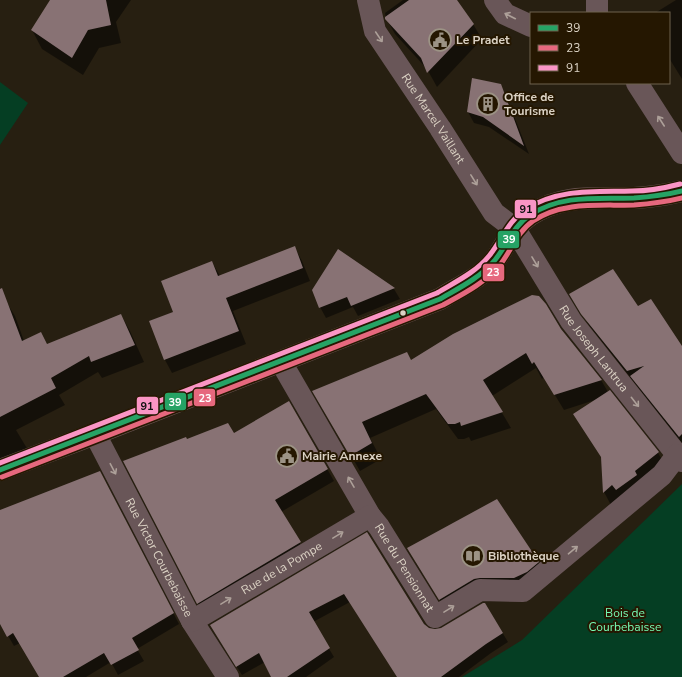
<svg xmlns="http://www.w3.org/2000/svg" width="682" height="677" viewBox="0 0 682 677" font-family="'Nunito Sans',sans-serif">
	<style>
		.green { fill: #053e23 }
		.shadow { fill: #0007 }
		.building { fill: #887274 }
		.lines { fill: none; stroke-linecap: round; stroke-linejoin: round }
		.street { stroke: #695658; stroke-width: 22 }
		.primary { stroke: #6a5553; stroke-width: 22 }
		.bus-1-casing { stroke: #251701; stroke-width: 8 }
		.bus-2-casing { stroke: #251701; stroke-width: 8 }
		.bus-3-casing { stroke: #251701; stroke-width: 8 }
		.bus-1 { stroke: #26a365; stroke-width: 5 }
		.bus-2 { stroke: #e6687e; stroke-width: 5 }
		.bus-3 { stroke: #fa95c5; stroke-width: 5 }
		.oneway { stroke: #ada099 }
		.bus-dot { fill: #dbd2c4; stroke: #251701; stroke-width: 1.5 }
		.labels { text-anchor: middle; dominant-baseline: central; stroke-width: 4; stroke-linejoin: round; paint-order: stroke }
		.poi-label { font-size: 12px; font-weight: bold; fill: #dbd2c4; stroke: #251701; text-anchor: start }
		.street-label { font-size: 12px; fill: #dbd2c4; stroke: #251701 }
		.park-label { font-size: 12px; fill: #77fbb4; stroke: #251701 }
		.line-badge { stroke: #251701; stroke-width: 1.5 }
		.badge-label { font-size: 11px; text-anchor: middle; font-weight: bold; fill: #fff }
		.pale-badge-label { font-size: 11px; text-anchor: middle; font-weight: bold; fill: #111 }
	</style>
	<rect width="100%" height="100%" fill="#271f11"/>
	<path class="green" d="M0,82L28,103L0,145Z
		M682,484V677H462L522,640Z"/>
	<path class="shadow" d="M51,0H131L116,22L121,43L99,48L83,75L42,49L32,30Z
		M403,0H456L473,24L482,39L437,87L427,69L395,34L386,18L385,13Z
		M676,0H682V79L669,58V13H655Z
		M500,85L506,96L529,154L489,127L474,123L468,112Z
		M295,248L302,261L310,281L233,311L246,344L172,373L165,360L150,321L174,312L212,262L220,276Z
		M338,250L394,289L400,299L358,316L353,307L326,318L320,307Z
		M570,294L638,308L682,348V443L589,325Z
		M5,300L15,316L24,341L47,345L121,315L130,331L144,362L102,378L98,372L59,395L65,405L16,430L28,450L0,460V302Z
		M560,329L601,380L608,392L658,453L667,468L612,507L604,492L602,458L595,400L564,410L544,377L542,379L536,368L492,396L511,428L471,441L469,437L464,439H458L436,409L370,438L381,459L360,471L314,391L411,361Z
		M289,402L334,481L281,512L307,555L205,615L198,603L187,440L234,434Z
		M106,483L179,624L137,649L144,661L118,675L111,662L86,677H40L20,643L14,646L0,622V511Z
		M367,534L424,624L428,629L435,630L442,629L485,604L508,642L491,653L459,677H398L350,602L313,622L334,657L306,677H272L265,662L242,675L216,634Z
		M538,562L547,577L489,592L449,614L416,563Z"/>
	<path class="building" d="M50,0H106L111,25L88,30L72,58L31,30Z
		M409,0H457L474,24L427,73L421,58L385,19V17Z
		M472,78L501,84L524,146L483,117L467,112Z
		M295,246L303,268L226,298L239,331L164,360L149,321L173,312L161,281L212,261L218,276Z
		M338,249L395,288L351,306L347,297L319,308L312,290Z
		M613,269L638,306L651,299L682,346V434L679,437L630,376L644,366L627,371L581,314L569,294Z
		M2,288L22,341L41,332L47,344L121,314L135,345L91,362L89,356L51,378L56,388L0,417V289Z
		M532,295L539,296L546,304L561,329L602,380L554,395L534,362L532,364L526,353L483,380L503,412L461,426L460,422L455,424H448L426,394L362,422L372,443L350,456L312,391L407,352L411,360L453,334Z
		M610,390L659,452L635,471L637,475L616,490L612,485L603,493L601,457L573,414Z
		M289,401L328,469L275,500L301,542L197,604L123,461L186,437L187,439L228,423L234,433Z
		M100,471L174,613L132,638L139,650L111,665L104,653L63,677H39L13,633L7,637L0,624V510Z
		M497,499L539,562L527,572L514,578H480L474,579L439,600L407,548Z
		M367,532L424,624L429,628L435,629L441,628L483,603H485L503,633L486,644L441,677H397L344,594L309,612L330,648L287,677H271L259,653L236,667L210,625Z"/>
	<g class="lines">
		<g class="street">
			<path id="s1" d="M368,0L375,31L440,128L494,213L515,229L571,321L682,461"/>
			<path d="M495,0L505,14L531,26"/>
			<path d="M597,0V13"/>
			<path d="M637,83L682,153"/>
			<path id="s2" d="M281,362L370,516L379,527L435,617L480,590L523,591L662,475L677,455"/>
			<path id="s3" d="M95,434L192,621L228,677"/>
			<path id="s4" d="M192,621L370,516"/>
		</g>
		<path class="primary" d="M0,470L95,434L440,299C459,287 481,278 495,260C506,245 513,226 530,215C565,193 595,199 634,198C650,197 666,195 682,191"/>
		<g class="bus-1-casing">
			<path id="bus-1" d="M0,470L440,299C459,288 480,278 495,260C507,245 513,226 530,215C562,194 598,199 634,198C650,197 666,195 682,191"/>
		</g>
		<g class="bus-2-casing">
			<path id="bus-2" d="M2,477L443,305C463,294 485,283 500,265C511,251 517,232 533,221C563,201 599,206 634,205C650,204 666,202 682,198"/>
		</g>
		<g class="bus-3-casing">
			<path id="bus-3" d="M0,463L437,293C455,282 475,273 489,256C502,240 508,221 526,209C559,188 596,192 632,191C648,191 665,188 680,184"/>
		</g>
		<use href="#bus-1" class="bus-1"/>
		<use href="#bus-2" class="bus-2"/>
		<use href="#bus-3" class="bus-3"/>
	</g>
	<defs><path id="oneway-shaft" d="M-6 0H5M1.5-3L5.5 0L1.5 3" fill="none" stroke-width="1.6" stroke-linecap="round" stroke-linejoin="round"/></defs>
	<g class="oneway">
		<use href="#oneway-shaft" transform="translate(510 16) rotate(-153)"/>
		<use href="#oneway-shaft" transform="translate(379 37) rotate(56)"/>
		<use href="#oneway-shaft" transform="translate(661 121) rotate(-123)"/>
		<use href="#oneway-shaft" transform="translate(474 180) rotate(58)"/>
		<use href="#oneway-shaft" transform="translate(535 262) rotate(59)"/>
		<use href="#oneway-shaft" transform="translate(635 402) rotate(52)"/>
		<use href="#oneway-shaft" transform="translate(113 469) rotate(62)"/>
		<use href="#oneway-shaft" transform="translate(351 482) rotate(-120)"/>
		<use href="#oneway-shaft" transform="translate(338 535) rotate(-31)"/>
		<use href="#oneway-shaft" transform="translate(573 550) rotate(-40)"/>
		<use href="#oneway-shaft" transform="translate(226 601) rotate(-31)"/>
		<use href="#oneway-shaft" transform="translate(449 609) rotate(-32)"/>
	</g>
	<defs>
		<g id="civic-ring" transform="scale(1.15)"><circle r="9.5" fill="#251701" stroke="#9c9385" stroke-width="1.5"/><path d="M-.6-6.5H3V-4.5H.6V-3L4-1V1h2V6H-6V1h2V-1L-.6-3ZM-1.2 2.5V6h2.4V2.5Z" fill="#9c9385"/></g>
		<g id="building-ring" transform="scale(1.15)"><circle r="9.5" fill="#251701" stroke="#9c9385" stroke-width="1.5"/><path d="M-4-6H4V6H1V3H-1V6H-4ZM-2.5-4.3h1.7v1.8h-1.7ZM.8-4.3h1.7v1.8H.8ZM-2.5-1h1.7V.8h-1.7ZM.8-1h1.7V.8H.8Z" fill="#9c9385"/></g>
		<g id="library-ring" transform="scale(1.15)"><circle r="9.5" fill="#251701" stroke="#9c9385" stroke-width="1.5"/><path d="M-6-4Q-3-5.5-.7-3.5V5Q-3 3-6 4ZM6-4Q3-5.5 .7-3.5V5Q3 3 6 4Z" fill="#9c9385"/></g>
	</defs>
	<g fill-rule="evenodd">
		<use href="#civic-ring" x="440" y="40"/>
		<use href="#building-ring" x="488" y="104"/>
		<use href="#civic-ring" x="287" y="456"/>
		<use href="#library-ring" x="473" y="556"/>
	</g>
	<circle class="bus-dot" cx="403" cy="313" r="3.5"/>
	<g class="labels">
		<g class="poi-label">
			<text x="456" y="40">Le Pradet</text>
			<text x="504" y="97">Office de<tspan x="504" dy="14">Tourisme</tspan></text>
			<text x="302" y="456">Mairie Annexe</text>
			<text x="488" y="556">Bibliothèque</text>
		</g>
		<g class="street-label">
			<text stroke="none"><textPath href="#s1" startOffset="137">Rue Marcel Vaillant</textPath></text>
			<text stroke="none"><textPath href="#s1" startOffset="419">Rue Joseph Lantrua</textPath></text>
			<text stroke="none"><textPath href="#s3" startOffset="139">Rue Victor Courbebaisse</textPath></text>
			<text stroke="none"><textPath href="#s4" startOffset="104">Rue de la Pompe</textPath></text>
			<text stroke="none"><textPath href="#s2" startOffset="240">Rue du Pensionnat</textPath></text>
		</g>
		<g class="park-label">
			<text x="625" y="613">Bois de<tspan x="625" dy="14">Courbebaisse</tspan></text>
		</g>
	</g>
	<g class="line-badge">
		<rect x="514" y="199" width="23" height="20" rx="4" fill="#fa95c5"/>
		<rect x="497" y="230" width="23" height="19" rx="4" fill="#26a365"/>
		<rect x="482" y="263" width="23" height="19" rx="4" fill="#e6687e"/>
		<rect x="193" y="388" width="23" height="19" rx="4" fill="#e6687e"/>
		<rect x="164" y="392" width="23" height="19" rx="4" fill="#26a365"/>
		<rect x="136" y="396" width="23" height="19" rx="4" fill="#fa95c5"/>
	</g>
	<g class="badge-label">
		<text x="509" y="243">39</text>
		<text x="493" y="276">23</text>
		<text x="205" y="402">23</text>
		<text x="175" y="406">39</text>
	</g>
	<g class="pale-badge-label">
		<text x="526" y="213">91</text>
		<text x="147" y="410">91</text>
	</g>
	<rect x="530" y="12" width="140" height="72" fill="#251701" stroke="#6e624f"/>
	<rect x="538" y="25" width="20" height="6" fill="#26a365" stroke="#6e624f"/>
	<text x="566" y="32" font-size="12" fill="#dbd2c4">39</text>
	<rect x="538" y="45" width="20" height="6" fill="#e6687e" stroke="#6e624f"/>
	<text x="566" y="52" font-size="12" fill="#dbd2c4">23</text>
	<rect x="538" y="65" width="20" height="6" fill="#fa95c5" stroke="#6e624f"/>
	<text x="566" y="72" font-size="12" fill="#dbd2c4">91</text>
</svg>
